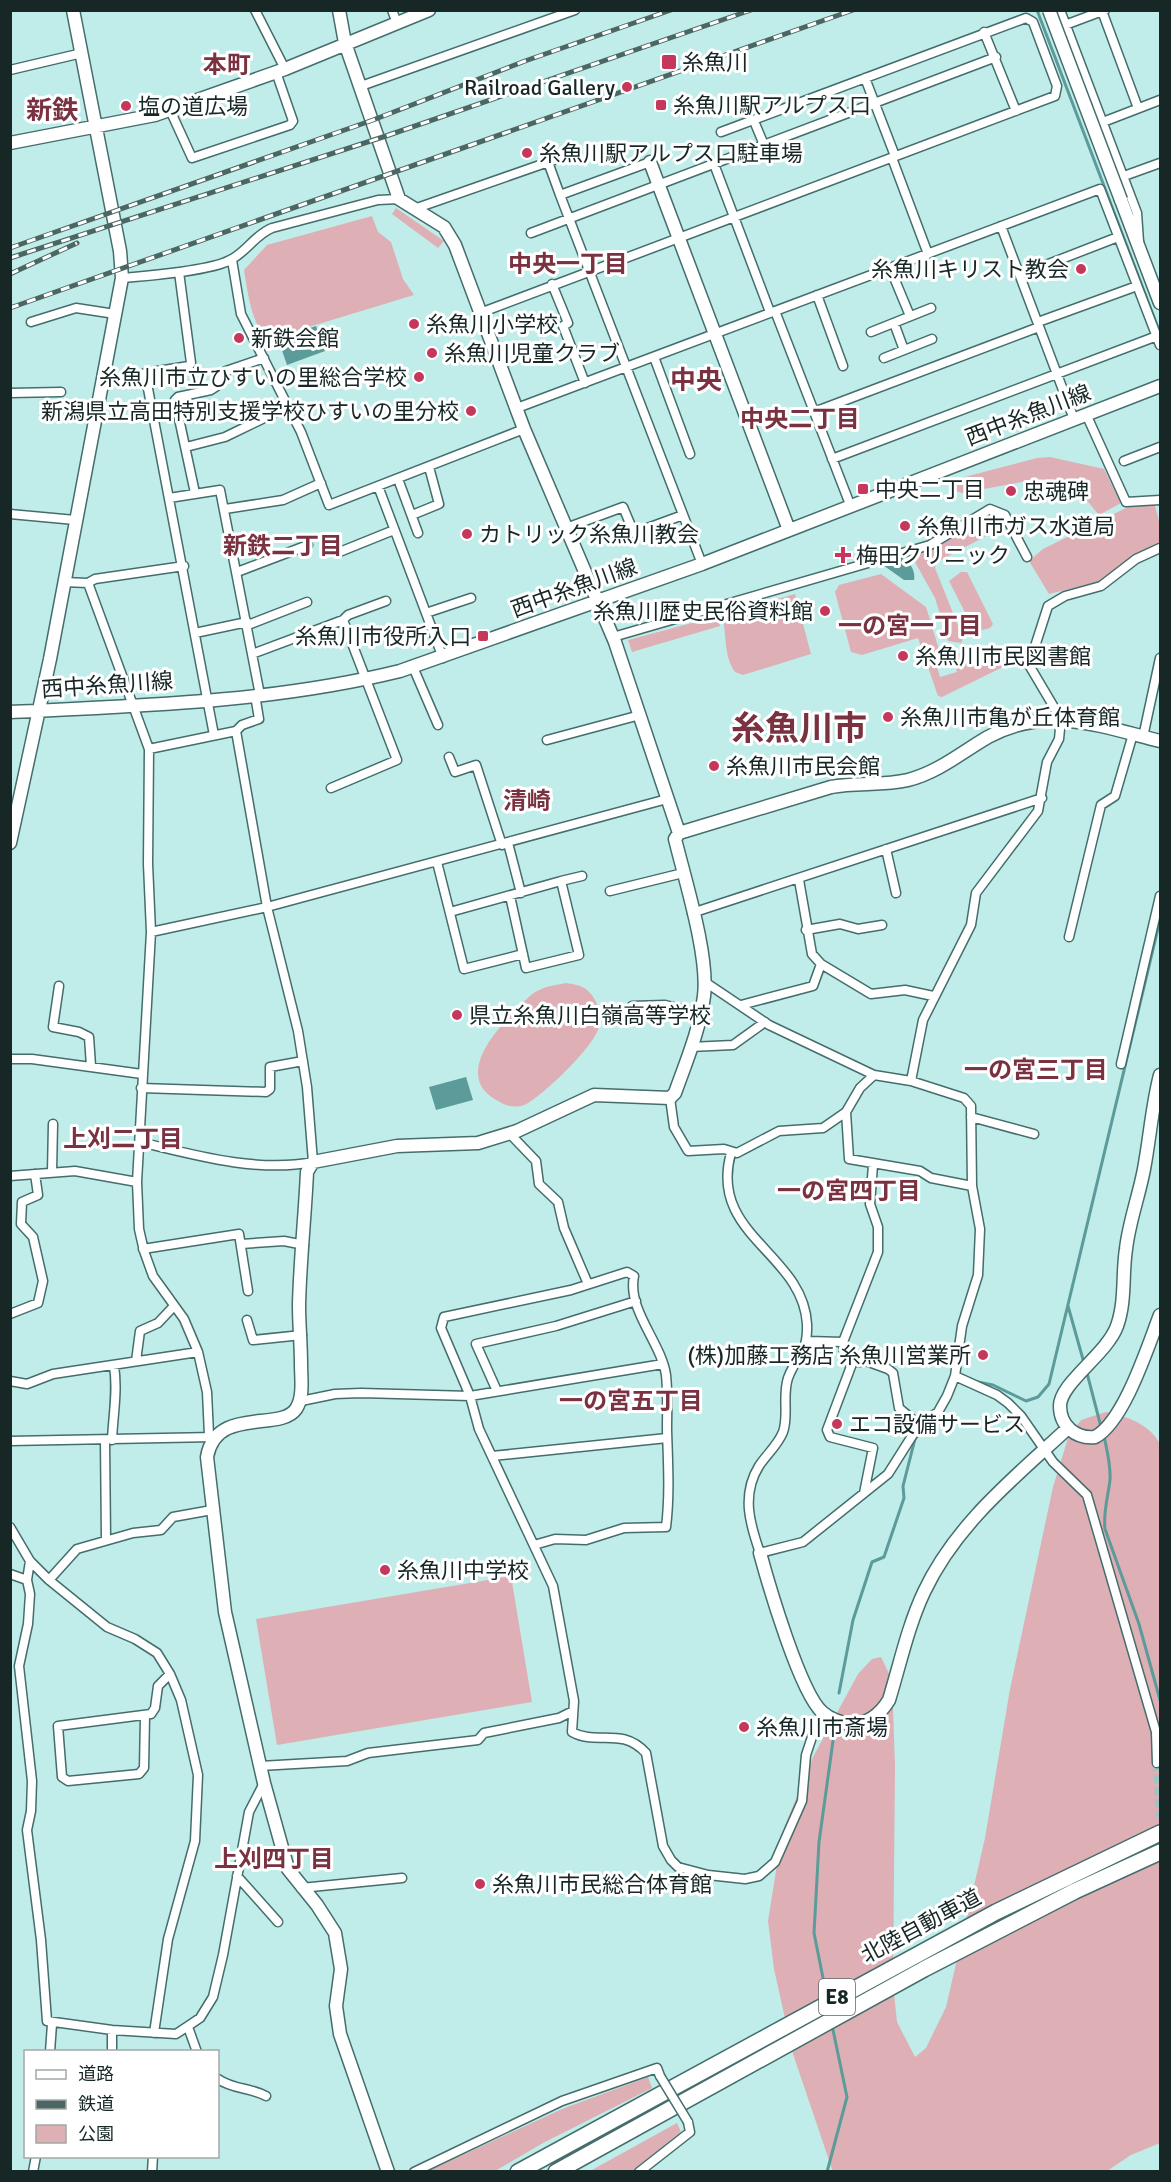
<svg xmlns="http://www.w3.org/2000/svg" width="1171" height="2182" viewBox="0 0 1171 2182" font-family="Signika,'Noto Sans JP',sans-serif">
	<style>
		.green { fill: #deafb5 }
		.water { fill: #5b9b99 }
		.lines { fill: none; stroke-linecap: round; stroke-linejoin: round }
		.stream { stroke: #5b9b99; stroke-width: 3 }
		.street-tunnel { stroke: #9ec5c3; stroke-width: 8; stroke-dasharray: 8 4; stroke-linecap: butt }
		.street-casing { stroke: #446d6b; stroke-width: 11 }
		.secondary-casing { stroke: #446d6b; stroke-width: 15 }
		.highway-casing { stroke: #446d6b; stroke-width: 18 }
		.street { stroke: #fff; stroke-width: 8 }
		.secondary { stroke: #fff; stroke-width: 12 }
		.highway { stroke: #fff; stroke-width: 15 }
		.rail-casing { stroke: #4c6664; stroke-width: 5 }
		.rail { stroke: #fff; stroke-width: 3; stroke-dasharray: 9; stroke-linecap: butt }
		.street-bridge-casing { stroke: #446d6b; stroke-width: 11; stroke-linecap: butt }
		.secondary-bridge-casing { stroke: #446d6b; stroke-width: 15; stroke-linecap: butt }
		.street-bridge { stroke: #fff; stroke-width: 8 }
		.secondary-bridge { stroke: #fff; stroke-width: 12 }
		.poi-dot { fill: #c6375c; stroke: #fff; stroke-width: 2 }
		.labels { text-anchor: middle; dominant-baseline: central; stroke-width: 6; stroke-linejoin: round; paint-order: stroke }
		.shield { fill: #fff; stroke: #5c6867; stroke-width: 1.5 }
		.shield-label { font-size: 21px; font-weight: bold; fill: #162726 }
		.poi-label { font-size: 22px; fill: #162726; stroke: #fff; text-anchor: start }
		.street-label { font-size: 22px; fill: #162726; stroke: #fff }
		.neighbourhood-label { font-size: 24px; font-weight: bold; fill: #7a3241; stroke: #fff }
		.quarter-label { font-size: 26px; font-weight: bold; fill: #7a3241; stroke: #fff }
		.town-label { font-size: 34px; font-weight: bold; fill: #7a3241; stroke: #fff }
	</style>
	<rect width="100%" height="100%" fill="#c0edea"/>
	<path class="green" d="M396,208L444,241L438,248L392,214Z
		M372,216L378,232L391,242L403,279L414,295L266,340C251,319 248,295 244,270L267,245Z
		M1050,457L1104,469L1121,503L1099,515L1084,497L1052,480L1038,479L962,493L956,491L954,484L957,479L1037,458Z
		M1132,505L1155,506L1160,524V543L1132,557L1098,582L1049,594L1029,561L1043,549Z
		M988,513L1001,516L1006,523L1005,526L937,562L935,568L963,638L961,643L948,641L935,598L911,555Z
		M961,572H967L993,624L990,628L975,632L949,581Z
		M881,574L926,607L940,653L936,663L940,677L957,672L952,656L967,649L984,660L1011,649L1017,660L942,697L938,696L918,638L862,655L851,652L835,592L839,585Z
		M795,594L811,654L743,675L735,672C723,655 727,633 722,615Z
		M718,616L720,626L632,652L628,640Z
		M566,983C580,985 588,987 595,1000C599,1007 601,1019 599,1027C594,1047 545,1093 528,1103C517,1109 508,1107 498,1101C454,1078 493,1033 515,1011C522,1004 530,994 539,990C547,986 557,985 566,983Z
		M1106,1412C1126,1416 1150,1424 1160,1444V2143L1131,2155L1107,2171L833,2172L793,2054L774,1969L768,1921L782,1833L813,1757L858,1674L872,1659L881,1657L892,1680L895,1766L893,1984L897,2022L915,2057L926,2048L946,2007L985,1838L1010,1689L1053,1487L1068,1438L1081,1420Z
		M511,1576L532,1702L277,1745L256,1619Z
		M648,2077L652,2088L543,2143L495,2171H428L562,2109Z
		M677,2123L681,2132L632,2171H590Z"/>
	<path class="water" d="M316,326L325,351L287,365L278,339Z
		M898,558C909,559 916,570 914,580H904L880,563Z
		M466,1077L473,1100L436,1110L429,1087Z"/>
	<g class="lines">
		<path class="stream" d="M1037,10L1160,333
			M1068,1306L1084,1363
			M1087,1373L1101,1427
			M973,1381L993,1385L1026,1401L1038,1397L1049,1384L1160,920
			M1104,1436C1107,1451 1111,1465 1110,1480C1108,1497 1103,1512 1105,1529L1139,1624L1160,1700
			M839,1693L853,1620L872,1562L884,1557L904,1498L903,1486L915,1439L926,1425
			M827,1998L814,1933L819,1842L833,1741
			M827,2172L847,2097L832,2025"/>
		<path class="street-tunnel" d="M1157,1763L1160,1817"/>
		<g class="street-casing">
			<path id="street" d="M255,10L285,69
				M392,10L397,23
				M1060,10L1137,213L1139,242
				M1102,11L1138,108
				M1065,25L1105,10
				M984,32L1016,111
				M10,70L82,53
				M865,78L895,156
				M361,86L575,10
				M170,110L192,158L290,125L293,121L276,72
				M754,121L764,145
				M1103,122L1160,100
				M892,158L928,254
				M548,162L560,195
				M650,162L560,195L702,564
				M714,164L770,312
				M1124,176L1160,163
				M414,209L577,152
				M1001,226L1074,419
				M531,233L996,57
				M232,260L241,314L301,432L329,505L524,429
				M890,268L910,316
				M179,272L191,363L189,366L145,373L214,735
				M1020,275L1118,237
				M122,278C146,276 213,271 232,259C248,250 255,235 272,228L378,200L399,199
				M552,284L568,323L563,326L585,383
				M817,295L843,366
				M775,311L851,507
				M480,313L1055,96L1057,86L1033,22L1026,18L721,132
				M31,322L76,308L115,314
				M1038,322L1137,286
				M894,323L904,350
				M871,332L931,308
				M654,357L690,454
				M884,358L932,339
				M10,393L61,392
				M517,408L1100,189L1160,345
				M814,412L1039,327
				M1086,414L1126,502L1160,500
				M186,447L225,437L289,406
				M832,459L1157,336
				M1124,461L1160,447
				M398,479L418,533
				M378,486L443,658
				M195,493L175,400L178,397L211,390L217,386L226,371L264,358
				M169,498L220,490L260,695
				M225,509L283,500L321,483
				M10,514L75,520
				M412,515L439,504L429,467
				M566,528L623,507L634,533L683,515
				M337,553L394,530
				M237,572L308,545
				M63,582L88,583L95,579L184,566
				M88,583L149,749L148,864L151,932L137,1182L139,1229L144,1251L153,1276L184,1319L198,1352L207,1392L209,1435
				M426,613L471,598
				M343,620L348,615L386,601
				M248,625L307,602
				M195,633L247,622
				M613,637L930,545L990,509L1005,515L1027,557
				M252,654L343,620L397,760L331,788
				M413,667L438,725
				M236,731L242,725L259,719L255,695
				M1143,737L1160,658
				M547,740L640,715
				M449,757L455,772L476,765L502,845
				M508,843L521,893
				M886,849L896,893
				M437,862L464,969L523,954
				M799,880L812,954L821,964L871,994L905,990L933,996
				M610,891L683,873
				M510,896L526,968L579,955L561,881L582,876
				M450,912L561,881
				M692,913L1042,798
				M806,930L840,924L858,929L882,925
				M151,932L267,907L667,799
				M1069,937L1101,805L1115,796L1133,734
				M705,982L769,1025L874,1075L911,1081L964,1098L971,1106L972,1186L980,1229L978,1275L962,1326L955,1376L947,1396L938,1412L919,1425L888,1474L803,1542L760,1553C750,1524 741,1495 759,1466C766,1455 778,1445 783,1432C789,1416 782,1396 788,1378C797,1354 808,1354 807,1324C803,1253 708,1235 731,1153
				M59,986L53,1027L79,1032L89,1037L91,1066
				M741,1005L813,986L821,964
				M632,1006L665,1005L701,1014
				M690,1047L733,1045L765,1022
				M10,1059H32L142,1074
				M1121,1064L1160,896
				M911,1081L923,1020L971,925L976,893L1038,811L1047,762L1059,739L1061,719L1029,665L1048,606L1065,596L1101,586L1136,559L1160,548
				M141,1088L266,1092L270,1089V1067L303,1061
				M670,1098L674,1127L688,1151L724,1149L737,1153L779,1131L823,1128L846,1112L860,1088L874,1075
				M846,1112L849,1159L920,1171L931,1178L972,1186
				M971,1117L1034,1134
				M510,1134L536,1161L539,1184L558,1202L564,1228L588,1284
				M140,1142C194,1155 257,1173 313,1162L307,1087L298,1031L267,907L236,731L149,749
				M873,1165L870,1204L878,1227V1252L843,1342L844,1353L888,1369L893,1373L899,1408L919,1425
				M52,1172L53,1124
				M10,1176L75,1171L137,1182
				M241,1244L284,1241L304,1245
				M143,1249L239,1234L248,1291
				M10,1314L38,1303L43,1281L33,1237L21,1224L22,1202L38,1195L35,1174
				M247,1320L253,1340L302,1335
				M808,1341L843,1342
				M136,1361L140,1331L158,1323L174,1306
				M861,1362L853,1361L827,1430L830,1437L873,1448L864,1493
				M955,1376L997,1395L1008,1403L1021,1416L1053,1462L1087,1495L1156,1732L1157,1763
				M10,1381L27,1384L53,1374L198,1352
				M497,1391L476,1344L556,1326L636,1301
				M301,1401L335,1394L361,1393L470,1396L663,1364
				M105,1440L106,1540
				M112,1440C113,1416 118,1390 114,1366
				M10,1441L214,1437
				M492,1456L667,1438
				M10,1527L30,1561L49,1580L107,1627L135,1639L157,1653L170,1674L181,1700L198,1775L195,1841L168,1939L154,2033
				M534,1545L555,1539L586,1540L624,1528L666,1527C670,1495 668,1463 667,1430C667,1412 668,1393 666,1375C661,1342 627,1310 634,1276L627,1272L571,1290L444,1317L441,1328L470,1396L479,1429L553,1586L574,1701L572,1732C597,1746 621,1726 646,1753L663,1846L671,1860L678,1867L708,1875L745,1879L759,1876L775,1862L802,1801L806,1755L813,1734L826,1715
				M10,1574L27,1580L30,1594L28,1624L19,1666L32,1781L31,1811L27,1830L41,1940L47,2021L112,2030L176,2034L200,2018L213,1997L223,1955L249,1812L264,1783
				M27,1580L30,1561
				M49,1580L77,1549L133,1533L161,1530L173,1517L212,1510
				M145,1716L144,1768L139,1774L68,1781L62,1777L58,1726L151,1714L155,1708L158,1686L170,1674
				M260,1766L347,1761L368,1753L478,1740L484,1733L559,1718L573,1711
				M237,1876L278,1922
				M301,1888L402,1878
				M188,2027L197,2052
				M50,2052L52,2024
				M112,2052V2030
				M218,2079C234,2090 249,2087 266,2096
				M33,2172L36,2156
				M152,2172L153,2156
				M414,2172L562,2101L657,2068L660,2076
				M639,2172L690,2132L688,2122"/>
		</g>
		<g class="secondary-casing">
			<path id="secondary" d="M339,10L345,43L399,199L444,227L455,245L524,429L615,642L679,833L675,839C685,880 709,956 704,996C700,1029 686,1062 675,1093L670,1098L594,1095L517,1131L478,1143L397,1146L313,1162L307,1172C305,1216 300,1261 299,1305C299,1325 301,1344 301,1364C301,1378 304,1397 296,1409C280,1432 216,1406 207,1457L225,1612L264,1783L288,1869L317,1905L335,1933L341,1969L336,2006L340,2034L388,2172
				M10,143L155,115L285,69L429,10
				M650,162L789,530
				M1121,200L1160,303
				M10,712C140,706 274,702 400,671L702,564L1160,386
				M679,833L831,787C856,782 883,786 908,780C939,772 962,752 988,737C1047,705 1100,726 1160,741
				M10,843L50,659L122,278L120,251L73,10
				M1160,1075C1152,1106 1150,1137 1144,1169C1139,1196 1129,1222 1126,1249C1122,1274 1126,1301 1117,1326C1107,1354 1060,1383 1060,1406C1060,1426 1076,1439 1095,1437C1124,1422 1148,1346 1160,1315
				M760,1553C769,1586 800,1692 822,1712C831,1720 841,1723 852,1724C869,1724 881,1713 889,1700C900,1664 908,1626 924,1592C956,1524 1014,1478 1068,1428"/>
		</g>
		<g class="highway-casing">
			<path id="highway" d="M518,2172L996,1912L1160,1833
				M556,2172L924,1969L1075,1891L1160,1852"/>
		</g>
		<use href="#street" class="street"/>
		<use href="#secondary" class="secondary"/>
		<use href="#highway" class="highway"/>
		<g class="rail-casing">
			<path id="rail" d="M10,248L373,120L525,61L671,10
				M10,258L386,136L751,10
				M10,274L77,243
				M10,308L853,10"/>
		</g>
		<use href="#rail" class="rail"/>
		<g class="street-bridge-casing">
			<path id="street-bridge" d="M660,2076L688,2122"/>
		</g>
		<g class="secondary-bridge-casing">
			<path id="secondary-bridge" d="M1049,10L1121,200"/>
		</g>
		<use href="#street-bridge" class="street-bridge"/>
		<use href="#secondary-bridge" class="secondary-bridge"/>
	</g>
	<g class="poi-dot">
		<rect x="661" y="54" width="16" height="16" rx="3"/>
		<circle cx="627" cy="87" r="6"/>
		<rect x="655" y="99" width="12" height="12" rx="3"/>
		<circle cx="126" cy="106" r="6"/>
		<circle cx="527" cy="153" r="6"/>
		<circle cx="1081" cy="269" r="6"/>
		<circle cx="414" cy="324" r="6"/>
		<circle cx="239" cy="338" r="6"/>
		<circle cx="432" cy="353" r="6"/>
		<circle cx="419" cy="377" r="6"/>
		<circle cx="471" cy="411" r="6"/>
		<rect x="857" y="483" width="12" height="12" rx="3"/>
		<circle cx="1011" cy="491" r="6"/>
		<circle cx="905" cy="526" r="6"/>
		<circle cx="467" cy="534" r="6"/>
		<path d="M840 546h6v6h6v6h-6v6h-6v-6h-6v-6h6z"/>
		<circle cx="825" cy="611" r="6"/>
		<rect x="477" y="630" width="12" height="12" rx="3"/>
		<circle cx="903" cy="656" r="6"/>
		<circle cx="888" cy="717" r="6"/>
		<circle cx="714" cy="766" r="6"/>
		<circle cx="457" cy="1015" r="6"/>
		<circle cx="983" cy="1355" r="6"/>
		<circle cx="837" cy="1424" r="6"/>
		<circle cx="385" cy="1570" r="6"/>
		<circle cx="744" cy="1727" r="6"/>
		<circle cx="480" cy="1884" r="6"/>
	</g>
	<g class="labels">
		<rect class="shield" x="819" y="1979" width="36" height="36" rx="4.5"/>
		<g class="shield-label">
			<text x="837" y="1997">E8</text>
		</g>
		<g class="poi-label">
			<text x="682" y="62">糸魚川</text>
			<text x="615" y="87" text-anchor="end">Railroad Gallery</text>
			<text x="673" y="105">糸魚川駅アルプス口</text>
			<text x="138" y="106">塩の道広場</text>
			<text x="539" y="153">糸魚川駅アルプス口駐車場</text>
			<text x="1069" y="269" text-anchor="end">糸魚川キリスト教会</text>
			<text x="426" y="324">糸魚川小学校</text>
			<text x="251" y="338">新鉄会館</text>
			<text x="444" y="353">糸魚川児童クラブ</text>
			<text x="407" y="377" text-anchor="end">糸魚川市立ひすいの里総合学校</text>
			<text x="459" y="411" text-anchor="end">新潟県立高田特別支援学校ひすいの里分校</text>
			<text x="875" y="489">中央二丁目</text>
			<text x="1023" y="491">忠魂碑</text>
			<text x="917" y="526">糸魚川市ガス水道局</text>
			<text x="479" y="534">カトリック糸魚川教会</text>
			<text x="856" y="555">梅田クリニック</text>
			<text x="813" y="611" text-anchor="end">糸魚川歴史民俗資料館</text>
			<text x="471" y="636" text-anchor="end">糸魚川市役所入口</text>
			<text x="915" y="656">糸魚川市民図書館</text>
			<text x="900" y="717">糸魚川市亀が丘体育館</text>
			<text x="726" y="766">糸魚川市民会館</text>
			<text x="469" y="1015">県立糸魚川白嶺高等学校</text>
			<text x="971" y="1355" text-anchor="end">(株)加藤工務店 糸魚川営業所</text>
			<text x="849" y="1424">エコ設備サービス</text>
			<text x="397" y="1570">糸魚川中学校</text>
			<text x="756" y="1727">糸魚川市斎場</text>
			<text x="492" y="1884">糸魚川市民総合体育館</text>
		</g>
		<g class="street-label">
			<text transform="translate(1028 415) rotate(-21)">西中糸魚川線</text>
			<text transform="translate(574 588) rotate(-20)">西中糸魚川線</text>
			<text transform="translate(107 685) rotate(-4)">西中糸魚川線</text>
			<text transform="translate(921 1926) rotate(-28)">北陸自動車道</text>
		</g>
		<g class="neighbourhood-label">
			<text x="227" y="65">本町</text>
			<text x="568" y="264">中央一丁目</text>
			<text x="800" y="419">中央二丁目</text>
			<text x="283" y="546">新鉄二丁目</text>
			<text x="910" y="626">一の宮一丁目</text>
			<text x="527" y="801">清崎</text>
			<text x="1036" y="1070">一の宮三丁目</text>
			<text x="123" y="1139">上刈二丁目</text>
			<text x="849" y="1191">一の宮四丁目</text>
			<text x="631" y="1401">一の宮五丁目</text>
			<text x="274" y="1859">上刈四丁目</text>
		</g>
		<g class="quarter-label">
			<text x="52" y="111">新鉄</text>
			<text x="696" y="381">中央</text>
		</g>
		<g class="town-label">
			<text x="799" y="729">糸魚川市</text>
		</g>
	</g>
	<rect width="1171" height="2182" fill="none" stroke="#162726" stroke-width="24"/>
	<rect x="24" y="2050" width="195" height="108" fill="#ffffff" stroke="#a2a9a8" stroke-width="1.5"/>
	<rect x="36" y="2070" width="30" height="9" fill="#ffffff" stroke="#a2a9a8" stroke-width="1.5"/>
	<text x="78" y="2080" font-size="18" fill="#162726">道路</text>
	<rect x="36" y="2100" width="30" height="9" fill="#4c6664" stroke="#a2a9a8" stroke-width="1.5"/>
	<text x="78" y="2110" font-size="18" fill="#162726">鉄道</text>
	<rect x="36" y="2125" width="30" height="18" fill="#deafb5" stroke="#a2a9a8" stroke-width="1.5"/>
	<text x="78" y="2140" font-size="18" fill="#162726">公園</text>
</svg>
